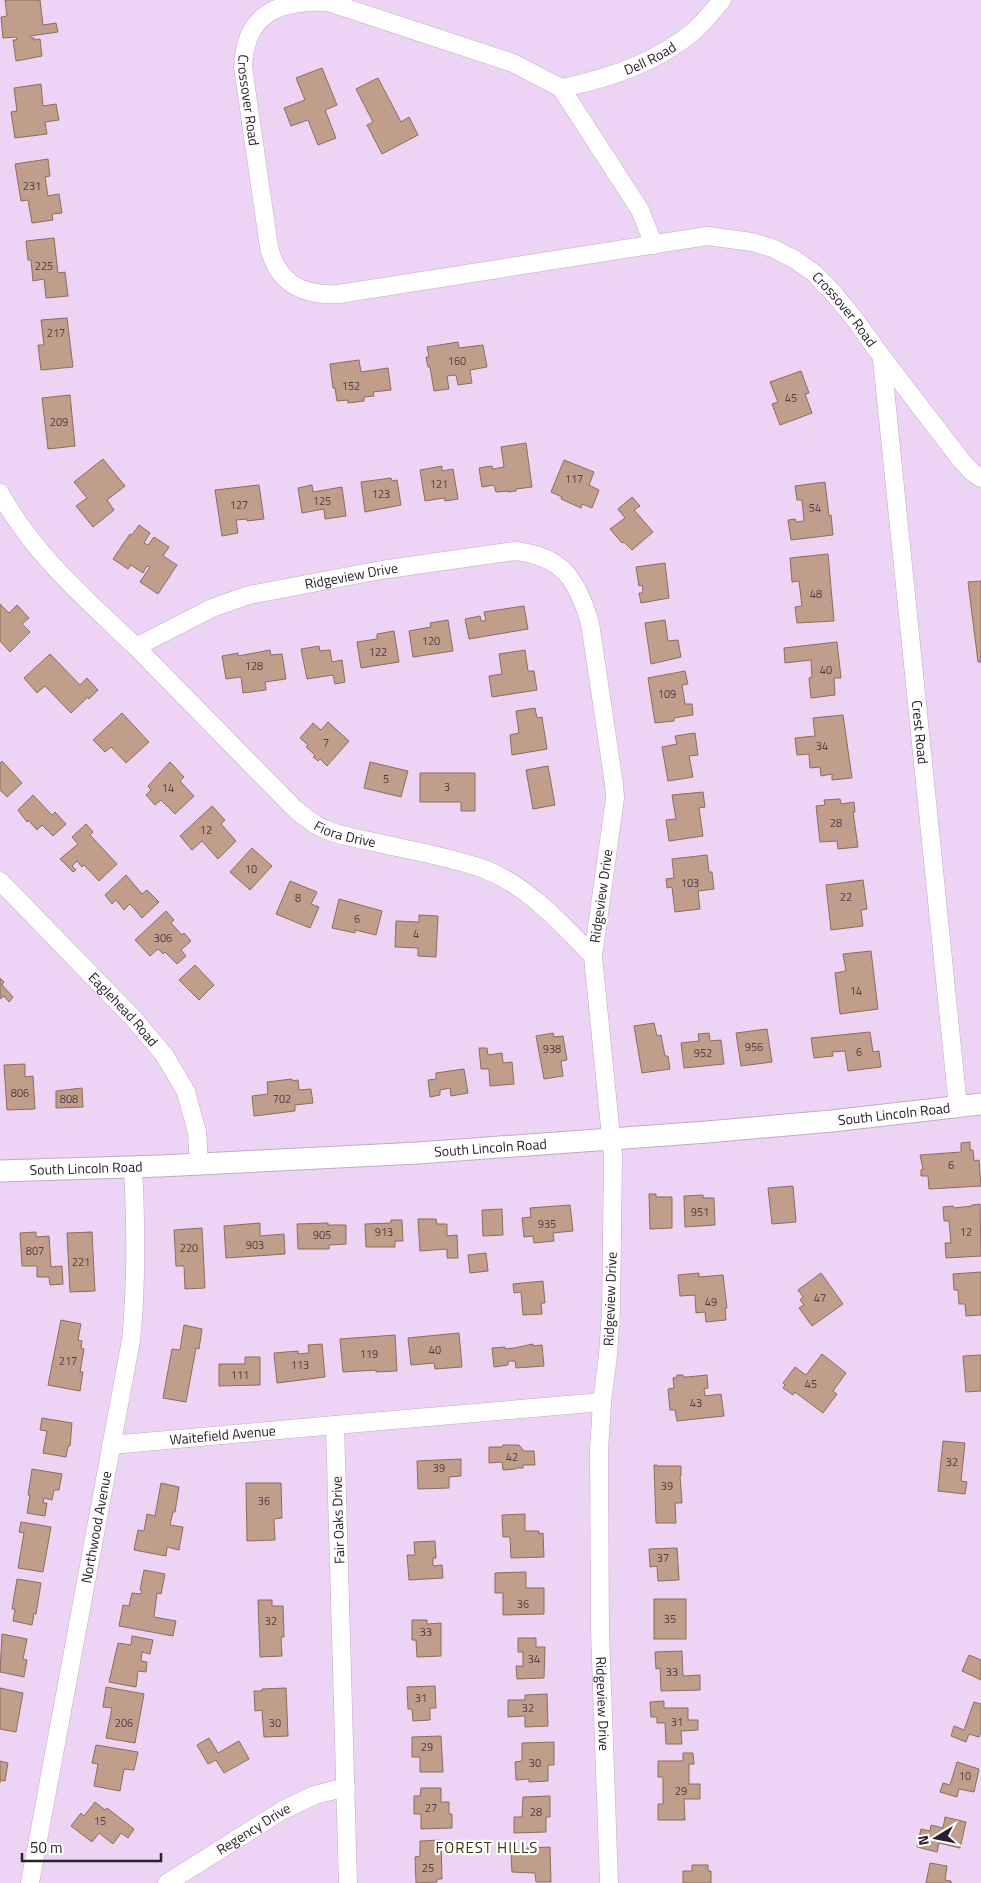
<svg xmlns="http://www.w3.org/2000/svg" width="981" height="1883" font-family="'Titillium Web',sans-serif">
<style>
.building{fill:#c19d8b;stroke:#8d6c5b}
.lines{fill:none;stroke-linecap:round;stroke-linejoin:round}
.minor-casing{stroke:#c2a9c7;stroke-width:19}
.tertiary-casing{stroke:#c2a9c7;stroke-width:23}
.minor{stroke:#fff;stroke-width:18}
.tertiary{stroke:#fff;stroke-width:21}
.labels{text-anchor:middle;stroke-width:4.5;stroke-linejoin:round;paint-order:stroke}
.number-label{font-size:11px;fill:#4f3f44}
.street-label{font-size:14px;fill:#29202c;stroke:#fff}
.neighbourhood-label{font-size:15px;letter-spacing:1px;fill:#37350a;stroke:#fff}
</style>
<rect width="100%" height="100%" fill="#eed4f4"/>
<!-- building -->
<g class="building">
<path d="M5 0H40L43 25 56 23 58 32 30 36 31 38H34V40L40 39 42 56 16 61 13 40H17L16 37 3 38 1 17 7 16Z"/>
<path d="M322 68 337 105 325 110 336 138 318 145 308 120 291 126 284 108 305 100 296 78Z"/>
<path d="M378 78 401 122 409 117 418 135 382 154 367 125 373 122 356 89Z"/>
<path d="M41 84 43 106 56 104 59 120 45 122 47 134 15 138 11 112 17 111 14 88Z"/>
<path d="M48 159 50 176 45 177 48 196 59 194 62 213 52 214 53 220 32 223 28 200 21 201 15 164Z"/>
<path d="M54 238 58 273 65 272 68 296 46 298 44 279 33 281 31 260H28L26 241Z"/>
<path d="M67 318 73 367 41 370 38 345H44L41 320Z"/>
<path d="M458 342 459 348 483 345 487 367 470 370 472 383 458 385 456 375 447 376 449 389 434 391 430 367H428L426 357H429L427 347Z"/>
<path d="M359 360 361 372 388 368 391 390 373 392 374 396 364 397V401L348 403V400L337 401 335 388H333L330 364Z"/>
<path d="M801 371 809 393 805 394 812 413 780 425 772 404 778 402 770 382Z"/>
<path d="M70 395 75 446 48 449 42 398Z"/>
<path d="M526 443 532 487 516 489V491L508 492V491L496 492 494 485 482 487 479 468 492 466 493 469 504 467 501 447Z"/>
<path d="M103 459 125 486 107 500 114 510 93 527 76 506 87 498 74 482Z"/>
<path d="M564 460 594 472 589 485 599 490 592 508 582 504 581 508 561 499 562 497 551 492Z"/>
<path d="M442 466V471L453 469 458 499 445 501 444 498 425 501 420 470Z"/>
<path d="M391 478 392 481 397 480 401 505 365 512 361 482Z"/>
<path d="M825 482 829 516 831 515 833 535 791 540 788 520 795 519 796 522 804 521 802 500H797L795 486Z"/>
<path d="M259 485 264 519 247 521V519L236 520 238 533 222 536 215 490Z"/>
<path d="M312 485 313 492 342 487 346 516 325 519 324 509 302 513 298 488Z"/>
<path d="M632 497 640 506 634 510 653 532 632 550 624 542 622 543 610 529 625 518 618 509Z"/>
<path d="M139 525 150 533 144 543 148 545 154 537 169 547 163 556 177 565 158 594 140 582 150 567 147 566 143 573 131 565 128 569 113 559 130 534 132 535Z"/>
<path d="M828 554 834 621 797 623 795 607 802 606 799 581 792 582 790 558Z"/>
<path d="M665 563 669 598 641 603 639 593H643L642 585 639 586 636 567Z"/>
<path d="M981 581V662H978L968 582Z"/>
<path d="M0 604 9 613 17 605 29 618 22 624 30 632 10 652 0 641Z"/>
<path d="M524 606 528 629 469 639 465 619 480 616 481 621H486L484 612Z"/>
<path d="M448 620 453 651 413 657 409 631 431 627 430 623Z"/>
<path d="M665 620 668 641 678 640 681 657 651 664 645 623Z"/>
<path d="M394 631 399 662 361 668 357 642 377 639V634Z"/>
<path d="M837 642 841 678H834L835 695 811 698 809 678 812 677 811 660 785 663 784 648Z"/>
<path d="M319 646 320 651 330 650 332 662 342 660 345 682 335 684 333 675 307 679 301 649Z"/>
<path d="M270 650 271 655 282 654 286 679 265 682 266 690 243 693 241 677 226 679 222 656 238 653V656Z"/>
<path d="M525 650 528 671H534L537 690 492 697 489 676 502 674 499 654Z"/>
<path d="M50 654 80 685 87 678 98 690 89 699 88 697 71 713 45 686 37 693 24 678Z"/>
<path d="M685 671 688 684 682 685 685 704H692L693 715 674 718V721L655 723 648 678Z"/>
<path d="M535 708 537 718 542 717 547 749 512 755 510 735 519 733 516 711Z"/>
<path d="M122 713 149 742 126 763 111 747 105 752 93 740Z"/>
<path d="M843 715 852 778 832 780V774L821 776 820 767 810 768 809 754 797 755 795 738 815 736 813 718Z"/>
<path d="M328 722 349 741 327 766 320 759 318 761 313 757 315 755 306 747 308 745 300 738 313 723 321 730Z"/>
<path d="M695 733 698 755 689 756 693 777 668 781 662 747 677 744 675 736Z"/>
<path d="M2 761 22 783 7 797 0 790V763Z"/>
<path d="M170 762 184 777 180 781 194 796 175 814 161 800 155 805 146 795 151 790 148 786Z"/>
<path d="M370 762 408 771 401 797 364 788Z"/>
<path d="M548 766 555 805 533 809 526 770Z"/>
<path d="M420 773H475V811H461V802H420Z"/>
<path d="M703 792 705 807 699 808 703 836 669 841 666 820 676 819 672 795Z"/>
<path d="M33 795 52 815 55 812 66 824 53 836 42 825 37 830 28 820 27 822 18 810Z"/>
<path d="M840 799 841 804 854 802 855 812H853L858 847 838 849 837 841 820 842 816 806 825 805 824 800Z"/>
<path d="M212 806 225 820 221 824 236 841 218 859 202 841 192 850 180 836Z"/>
<path d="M86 824 93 832 90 835 117 864 99 881 84 865 82 867 77 861 72 866 76 870 73 872 60 859 78 844 72 837Z"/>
<path d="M252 848 272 866 250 890 230 872Z"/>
<path d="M707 855 709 872H712L714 889 698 891 700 909 675 912 672 887 667 888 666 879 674 878 672 859Z"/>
<path d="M126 875 142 894 147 890 159 902 142 918 130 904 124 910 116 900 112 904 105 895Z"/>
<path d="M863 880 867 909 861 910 863 926 831 930 826 885Z"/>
<path d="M290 881 317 892 311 904 319 907 310 928 276 914Z"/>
<path d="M339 899 382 911 376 935 355 930V933L332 928Z"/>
<path d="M166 911 174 920 171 923 182 935 184 933 191 941 181 950 186 956 177 964 165 952 163 954 158 949 150 956 135 940Z"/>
<path d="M419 915 438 916 436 957 418 956V948L395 947 396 921 419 922Z"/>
<path d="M871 951 878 1009 840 1014 835 973 846 971 843 954Z"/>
<path d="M195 965 214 985 199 1000 179 980Z"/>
<path d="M0 978 4 982 2 985 13 997 9 1002 4 996 0 999Z"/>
<path d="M654 1023 657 1036 661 1035 665 1056H668L670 1069 642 1073 634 1026Z"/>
<path d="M767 1029 772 1062 741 1066 736 1033Z"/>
<path d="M870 1032 873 1052 879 1051 881 1067 848 1071 845 1051 832 1052 833 1056 814 1058 811 1038Z"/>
<path d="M553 1033 554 1037 563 1036 567 1060 561 1061 563 1076 544 1079 536 1036Z"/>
<path d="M709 1033 710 1041 721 1040 724 1064 684 1068 681 1043 699 1041 698 1034Z"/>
<path d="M479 1048H487L488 1055 502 1053 503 1063 512 1062 514 1084 490 1086 489 1069H481Z"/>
<path d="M25 1064V1077L33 1076 35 1109 7 1110 4 1065Z"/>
<path d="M464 1069 468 1093 451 1096 450 1088 440 1090V1095L430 1097 428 1080 436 1079V1073Z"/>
<path d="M292 1079V1081L298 1080 299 1090 311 1089 313 1103 295 1105V1111L254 1116 252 1096 268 1094 267 1082Z"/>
<path d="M82 1088 83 1107 56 1108V1091Z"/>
<path d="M970 1142V1150H973L974 1161 979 1160 981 1186 929 1189 928 1176H921V1170L923 1169 920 1155 961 1152V1143Z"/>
<path d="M793 1186 796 1222 772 1224 768 1188Z"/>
<path d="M649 1194H656V1197H672V1228L650 1229Z"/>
<path d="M703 1195V1198H714L715 1225 685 1227 684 1196Z"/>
<path d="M980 1204 981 1256 946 1258 945 1243H951L949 1221H944L943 1207 953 1206 954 1208 972 1206V1205Z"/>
<path d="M570 1205 573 1231 553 1233 554 1241 534 1243 533 1236 524 1237 522 1218 531 1217 530 1208Z"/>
<path d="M502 1209 503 1235 483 1236 482 1210Z"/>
<path d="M418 1219H436L437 1224H447V1236L457 1235 458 1258H447V1249L420 1251Z"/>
<path d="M391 1220H402L403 1241H395V1247H366L365 1224 391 1223Z"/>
<path d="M260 1223V1236L284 1234 285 1254 226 1258 224 1226Z"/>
<path d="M328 1223V1225H346V1244L329 1245V1249H298L297 1224Z"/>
<path d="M202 1228 205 1288 185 1289 184 1266H176L174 1230Z"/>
<path d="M36 1232V1237L49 1236 51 1267 62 1266 63 1284 50 1285 49 1277H37V1266H22L20 1233Z"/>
<path d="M92 1232 95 1291 70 1292 67 1233Z"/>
<path d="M486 1253 488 1271 470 1273 468 1255Z"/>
<path d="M981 1272V1315L966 1316 965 1304H959L958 1290H954L953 1274Z"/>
<path d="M699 1273V1277L723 1275 727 1308H725L726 1320 706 1322 705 1312 696 1313 695 1295 680 1296 678 1275Z"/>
<path d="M821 1273 843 1304 812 1326 799 1308 804 1305 800 1300 803 1297 798 1290Z"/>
<path d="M543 1281 545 1303H541L542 1314 523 1315 521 1292 514 1293 513 1284Z"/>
<path d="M61 1320 81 1324 78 1340 82 1341 81 1348 84 1349 80 1372H83L80 1391 48 1385Z"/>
<path d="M184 1325 202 1329 199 1349 196 1348 186 1402 163 1398 172 1349 180 1350Z"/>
<path d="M459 1333 462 1367 435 1369 434 1363 411 1365 408 1338Z"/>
<path d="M395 1335 397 1371 376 1372V1370L343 1372 340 1339Z"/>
<path d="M322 1344 325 1377 277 1383 274 1353 298 1351V1354L309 1353 308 1345Z"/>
<path d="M533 1344V1346L542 1345 544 1366 516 1368 515 1361H508V1365L494 1367 492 1348 505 1347V1349L514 1348Z"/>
<path d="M822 1354 846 1373 833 1391 837 1394 823 1413 795 1392 793 1395 783 1388 785 1385 783 1383 795 1367 806 1375Z"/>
<path d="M981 1355V1391L966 1392 963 1356Z"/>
<path d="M245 1357H260V1385L219 1386V1364H245Z"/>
<path d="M677 1375H683V1377H687L707 1375 708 1388 704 1389 705 1396 721 1394 724 1416 677 1421 675 1410H670L668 1389 674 1388 673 1378 677 1377Z"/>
<path d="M42 1418 72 1423 70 1446H68L66 1457 43 1453 47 1431 40 1430Z"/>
<path d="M943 1441 965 1443 961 1481 967 1482 965 1494 938 1491Z"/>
<path d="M503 1445H519L524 1451H534L535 1465H523V1468H516V1469L503 1470 502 1462 489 1463V1447H502Z"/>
<path d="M461 1459V1476L449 1477V1488L418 1489 417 1461Z"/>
<path d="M654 1465H657V1466H681V1476H680L682 1503H675L676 1523H656Z"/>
<path d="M32 1469 62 1474 59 1490H54L52 1500 44 1498 43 1503H47L45 1516 27 1513 30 1495H28Z"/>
<path d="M161 1483 179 1487 175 1512H173L170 1525 183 1527 179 1550 167 1547 166 1556 134 1550 138 1530 144 1531 147 1514 155 1516Z"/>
<path d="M246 1483H281L282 1518 274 1519 275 1540 247 1541Z"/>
<path d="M525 1514V1531H539V1534L543 1533 544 1557 511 1558 510 1537H503L502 1515Z"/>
<path d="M21 1522 51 1527 43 1572 18 1568 24 1533 19 1532Z"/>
<path d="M435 1541 436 1558H433V1566L442 1565 443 1578 409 1580 407 1555H415L414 1542Z"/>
<path d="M677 1548 679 1580 658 1581 657 1566 650 1567 649 1549Z"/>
<path d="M144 1570 165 1574 161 1594 157 1593 154 1617 176 1621 173 1636 119 1626 123 1605 129 1606 132 1593 141 1594 142 1590H140Z"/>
<path d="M526 1572V1588H544V1614L503 1615V1593H495V1573Z"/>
<path d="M17 1579 41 1583 36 1614 34 1613 32 1625 13 1621 15 1609H12Z"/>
<rect x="654" y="1599" width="32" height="40"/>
<path d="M258 1600H272V1606H283L284 1637H281L282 1656 260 1657Z"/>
<path d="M412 1620H427V1624L441 1623V1656L417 1657 416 1640H412Z"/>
<path d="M2 1634 27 1639 23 1659 27 1660 24 1677 0 1672Z"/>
<path d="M132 1636 153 1640 150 1654 142 1652 141 1661 147 1662 146 1672 138 1671 136 1687 109 1682 118 1643 131 1645Z"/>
<path d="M518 1638H536V1647H545L544 1678 517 1679 516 1666H523V1652H518Z"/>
<path d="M682 1651 683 1676 700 1675V1690L661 1691 660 1668 656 1669 655 1652Z"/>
<path d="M969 1655 981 1660V1680L962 1671Z"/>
<path d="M435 1686 436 1708H430V1720L413 1721 412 1709H408L407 1687Z"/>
<path d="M106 1687 144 1694 135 1743 106 1738 112 1708 103 1707Z"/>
<path d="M0 1688 23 1693 16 1732 0 1729Z"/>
<path d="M286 1688 288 1736 264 1737 262 1710 255 1711 254 1691H262V1689Z"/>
<path d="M547 1694 548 1726 525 1727V1716L508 1717V1700H525V1695Z"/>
<path d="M664 1701V1708H688V1720H698V1730L681 1731 682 1744H666L665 1723H657V1717H651L650 1702Z"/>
<path d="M974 1702 981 1704V1733L979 1737 969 1734 966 1742 951 1736 954 1726 964 1730Z"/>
<path d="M441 1736 443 1772H420V1757H412V1737Z"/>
<path d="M209 1738 218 1753 239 1741 249 1759 224 1773 216 1760 208 1764 197 1745Z"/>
<path d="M554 1742V1765H548V1781L529 1782V1779L516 1780 515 1762 522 1761V1743Z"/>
<path d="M96 1745 138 1752 134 1770 124 1769 120 1791 94 1786 98 1764 92 1763Z"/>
<path d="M683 1753H693L694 1764H689V1784H700V1799H684L685 1820H658V1804H663V1777H658V1761H683Z"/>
<path d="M0 1761 8 1763 5 1781 0 1780V1783Z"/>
<path d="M957 1762 979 1769 974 1792 959 1789 957 1797 940 1792 943 1783 950 1785Z"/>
<path d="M421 1788H441V1802H449V1814H452V1828L421 1829V1814H414V1796H420Z"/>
<path d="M550 1796V1817H546V1832L514 1833V1817H522L523 1797Z"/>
<path d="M95 1802 105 1810 107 1808 134 1829 128 1838 121 1833 113 1844 99 1833 92 1842 71 1826 81 1813 84 1816Z"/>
<path d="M945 1817 966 1822 960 1848 939 1843 937 1852 917 1847 921 1829 930 1831 931 1825 943 1828Z"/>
<path d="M441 1840 442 1879H437V1882L416 1883 415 1857 420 1856V1841Z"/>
<path d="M550 1847 551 1882H536L535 1873 512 1872 511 1854 527 1853V1848Z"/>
<path d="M930 1863 947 1866 945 1880 951 1881V1883H926Z"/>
<path d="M692 1865H708V1871H711V1883H683V1871H692Z"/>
</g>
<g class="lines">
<!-- minor casing -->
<g class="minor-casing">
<g id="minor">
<path id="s1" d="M561 88C608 79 656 63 694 31 704 22 713 11 722 0"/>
<path id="s2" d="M654 245 640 210 561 88 513 63 328 2C277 0 245 14 243 67L269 247C278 284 303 296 339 294L707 236 752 242 772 248 794 259 814 273 834 294 853 317 882 357 961 460 972 472 981 478"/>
<path id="s3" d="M882 359 958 1107"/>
<path id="s4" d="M0 493C33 554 87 600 136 647L212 608 249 595 381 570 515 551C563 556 577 580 590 623L614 784 615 798 593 956 613 1157 611 1311 608 1355 602 1402 599 1450 600 1631 609 1883"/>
<path id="s5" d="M136 647 294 808C303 816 312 823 322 828 337 835 354 838 369 841 407 850 447 856 484 869 528 886 561 923 593 956"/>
<path id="s6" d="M0 881 134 1019 165 1056 186 1092 197 1132 199 1164"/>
<path id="s7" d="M111 1445 335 1425"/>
<path id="s8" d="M30 1883 131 1340C137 1282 136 1225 133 1167"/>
<path id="s9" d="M167 1883 283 1810 315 1795 346 1787"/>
<path d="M348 1883 335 1425 602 1402"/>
</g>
</g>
<!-- tertiary casing -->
<g class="tertiary-casing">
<g id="tertiary">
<path id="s10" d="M0 1171 160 1166 418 1153 707 1132 832 1121 981 1104"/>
</g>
</g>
<!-- minor -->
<use href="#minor" class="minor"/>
<!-- tertiary -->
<use href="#tertiary" class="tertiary"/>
</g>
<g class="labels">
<!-- number labels -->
<g class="number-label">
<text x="32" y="190">231</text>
<text x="44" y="270">225</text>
<text x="56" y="337">217</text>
<text x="457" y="365">160</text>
<text x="351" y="390">152</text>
<text x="791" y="402">45</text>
<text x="59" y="426">209</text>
<text x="574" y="483">117</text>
<text x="439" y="488">121</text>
<text x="381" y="498">123</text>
<text x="322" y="505">125</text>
<text x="239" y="509">127</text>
<text x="815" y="512">54</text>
<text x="816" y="598">48</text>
<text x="431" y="645">120</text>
<text x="378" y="656">122</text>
<text x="254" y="670">128</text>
<text x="826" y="674">40</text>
<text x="667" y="698">109</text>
<text x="326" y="747">7</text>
<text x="822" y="750">34</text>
<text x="386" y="783">5</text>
<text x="447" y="791">3</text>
<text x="168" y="792">14</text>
<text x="836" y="827">28</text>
<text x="206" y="834">12</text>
<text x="251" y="873">10</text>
<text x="690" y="887">103</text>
<text x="846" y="901">22</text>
<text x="298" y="902">8</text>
<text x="357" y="923">6</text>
<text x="416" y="938">4</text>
<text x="163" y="942">306</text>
<text x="856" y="995">14</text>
<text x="754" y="1051">956</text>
<text x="552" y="1053">938</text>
<text x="859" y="1056">6</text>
<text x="703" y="1057">952</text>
<text x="20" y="1097">806</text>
<text x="69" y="1103">808</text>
<text x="282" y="1103">702</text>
<text x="951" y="1169">6</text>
<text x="700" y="1216">951</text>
<text x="547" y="1228">935</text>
<text x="384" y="1236">913</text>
<text x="966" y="1236">12</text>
<text x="322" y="1239">905</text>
<text x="255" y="1249">903</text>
<text x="189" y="1252">220</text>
<text x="35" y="1255">807</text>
<text x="81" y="1266">221</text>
<text x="820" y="1302">47</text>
<text x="711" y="1306">49</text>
<text x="435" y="1354">40</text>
<text x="369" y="1358">119</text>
<text x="68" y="1365">217</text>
<text x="300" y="1369">113</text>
<text x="240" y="1379">111</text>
<text x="811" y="1388">45</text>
<text x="696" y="1407">43</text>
<text x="512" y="1461">42</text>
<text x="952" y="1466">32</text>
<text x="439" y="1472">39</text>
<text x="667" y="1490">39</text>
<text x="264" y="1505">36</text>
<text x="663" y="1562">37</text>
<text x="523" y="1608">36</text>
<text x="670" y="1623">35</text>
<text x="271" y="1625">32</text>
<text x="426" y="1636">33</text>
<text x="534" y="1663">34</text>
<text x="672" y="1676">33</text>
<text x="421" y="1702">31</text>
<text x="528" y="1712">32</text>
<text x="677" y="1726">31</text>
<text x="124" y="1727">206</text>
<text x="275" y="1727">30</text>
<text x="427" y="1751">29</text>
<text x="535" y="1767">30</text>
<text x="965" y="1780">10</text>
<text x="681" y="1795">29</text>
<text x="431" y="1812">27</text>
<text x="536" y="1816">28</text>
<text x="100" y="1825">15</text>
<text x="428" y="1872">25</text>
</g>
<!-- street labels -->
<g class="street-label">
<text dy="5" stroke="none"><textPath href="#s1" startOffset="94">Dell Road</textPath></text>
<text dy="5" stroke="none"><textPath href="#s2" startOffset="589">Crossover Road</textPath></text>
<text dy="5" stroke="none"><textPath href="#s2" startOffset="1366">Crossover Road</textPath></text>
<text dy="5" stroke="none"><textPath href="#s4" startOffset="435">Ridgeview Drive</textPath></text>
<text dy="5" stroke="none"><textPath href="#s3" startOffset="375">Crest Road</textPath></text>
<text dy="5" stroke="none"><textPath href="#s5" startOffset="284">Fiora Drive</textPath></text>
<text transform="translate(601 896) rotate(-82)" y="5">Ridgeview Drive</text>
<text dy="5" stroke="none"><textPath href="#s6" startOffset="178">Eaglehead Road</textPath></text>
<text dy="5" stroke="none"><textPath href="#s10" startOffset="896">South Lincoln Road</textPath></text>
<text dy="5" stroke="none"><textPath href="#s10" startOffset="491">South Lincoln Road</textPath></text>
<text dy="5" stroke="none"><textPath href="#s10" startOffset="86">South Lincoln Road</textPath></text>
<text transform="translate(610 1299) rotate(-88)" y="5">Ridgeview Drive</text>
<text dy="5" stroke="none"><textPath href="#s7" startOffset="112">Waitefield Avenue</textPath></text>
<text transform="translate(338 1520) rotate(-92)" y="5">Fair Oaks Drive</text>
<text dy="5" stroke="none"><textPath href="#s8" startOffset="362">Northwood Avenue</textPath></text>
<text dy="5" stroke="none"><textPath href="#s4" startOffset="1799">Ridgeview Drive</textPath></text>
<text dy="5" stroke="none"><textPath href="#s9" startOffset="102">Regency Drive</textPath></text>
</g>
<!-- neighbourhood labels -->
<g class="neighbourhood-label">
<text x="487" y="1853">FOREST HILLS</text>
</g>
</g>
<!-- north arrow -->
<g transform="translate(936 1838) rotate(260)" stroke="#ffffff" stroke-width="4" paint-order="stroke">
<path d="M0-4L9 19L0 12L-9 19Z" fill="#29202c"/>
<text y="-8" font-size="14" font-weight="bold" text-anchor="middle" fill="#29202c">N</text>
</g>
<!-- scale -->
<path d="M22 1853v8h139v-8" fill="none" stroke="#29202c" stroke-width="2.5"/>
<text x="30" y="1853" font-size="15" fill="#29202c" stroke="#ffffff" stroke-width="4" paint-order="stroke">50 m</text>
</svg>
